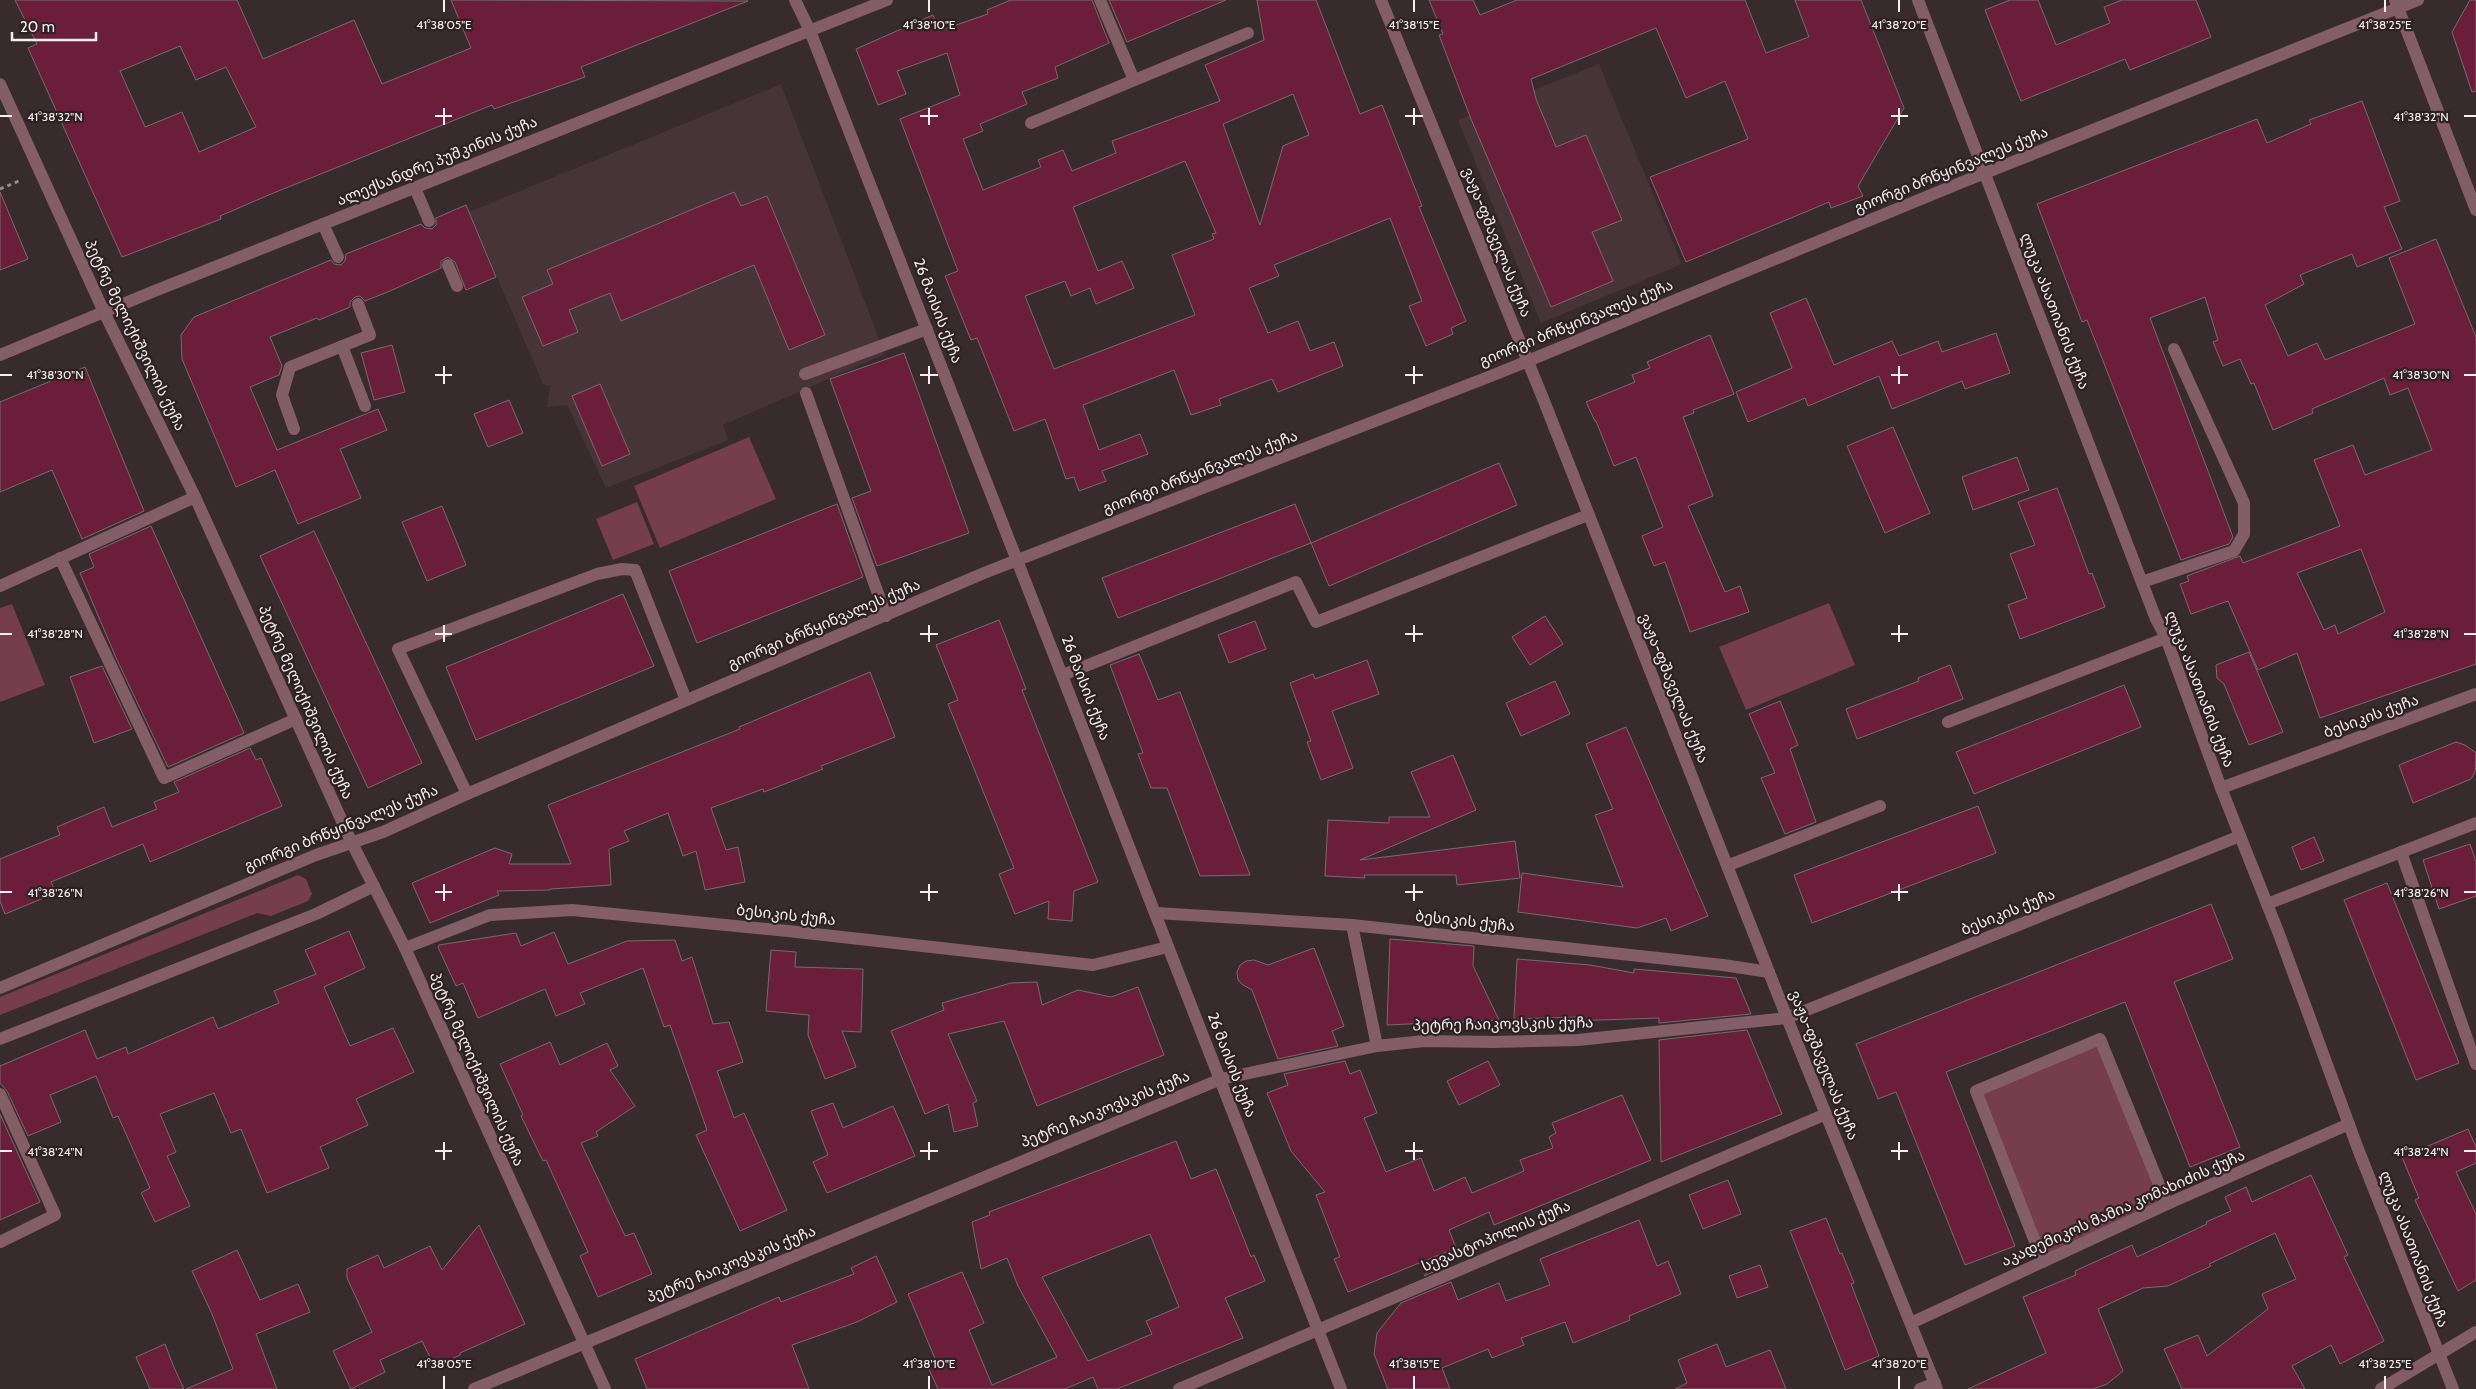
<svg xmlns="http://www.w3.org/2000/svg" width="2476" height="1389" font-family="Cabin,'Noto Sans Georgian',sans-serif">
<style>
.built{fill:#473438}
.green{fill:#753d4d}
.building{fill:#6a1e39;stroke:#786b6e;fill-rule:evenodd}
.lines{fill:none;stroke-linecap:round;stroke-linejoin:round}
.path{stroke:#958b8d;stroke-width:3;stroke-dasharray:4 4;stroke-linecap:butt}
.service{stroke:#835e67;stroke-width:12}
.minor{stroke:#835e67;stroke-width:12}
.tertiary{stroke:#835e67;stroke-width:12}
.ticks{fill:none;stroke:#f6eef0;stroke-width:2}
.labels{text-anchor:middle;stroke-width:4.5;stroke-linejoin:round;paint-order:stroke}
.street-label{font-size:15px;fill:#f6eef0;stroke:#2d2124}
.ticks-label{font-size:12px;text-anchor:middle;fill:#f6eef0;stroke:#2d2124;stroke-width:4.5;stroke-linejoin:round;paint-order:stroke}
</style>
<rect width="100%" height="100%" fill="#372b2e"/>
<!-- built -->
<g class="built">
<path d="M1599 64 1682 264 1541 323 1458 120Z"/>
<path d="M781 84 885 354 723 425 728 440 606 488 567 405 547 407 550 386 543 384 469 212Z"/>
</g>
<!-- green -->
<g class="green">
<path d="M749 437 776 499 660 548 634 486Z"/>
<path d="M637 502 654 544 613 560 596 519Z"/>
<path d="M1829 603 1855 665 1746 710 1719 647Z"/>
<path d="M12 604 45 685 0 702V608Z"/>
<path d="M298 875 306 879 312 894 308 901 271 916 257 913 0 1015V997Z"/>
<path d="M2100 1039 2167 1204 2043 1262 1976 1091Z"/>
</g>
<!-- building -->
<g class="building">
<path d="M15 0H237L263 59 354 20 382 84 471 48 451 0 748 1 581 67 585 77 494 109 492 105 271 194 220 216 221 219 122 257 28 48 37 44ZM180 46 196 80 226 67 256 127 199 152 182 112 145 127 120 71Z"/>
<path d="M1011 0H1092L1109 43 1055 67 1058 78 1022 92 1027 104 980 124 983 131 963 139 983 190 1041 167 1038 160 1063 150 1072 171 1116 153 1112 141 1220 101 1205 65 1264 40 1257 0H1316L1360 114 1382 105 1422 206 1419 207 1466 321 1451 328 1453 334 1426 346 1409 306 1422 301 1390 218 1274 265 1279 276 1249 288 1268 333 1298 321 1310 351 1334 342 1343 366 1278 392 1272 379 1219 399 1221 405 1191 415 1174 370 1083 405 1099 450 1140 434 1148 454 1102 471 1106 481 1079 491 1074 477 1066 479 1045 419 1014 431 977 338 971 340 945 276 958 271 900 119 960 95 947 53 897 71 906 94 878 105 856 49 933 15 939 31 988 14 987 10ZM1293 94 1309 135 1283 146 1260 225 1223 124ZM1185 161 1216 233 1212 234 1214 239 1172 255 1195 315 1054 369 1025 296 1065 281 1071 296 1090 288 1096 304 1134 288 1122 261 1098 271 1073 207Z"/>
<path d="M1109 0H1226L1127 42Z"/>
<path d="M1429 0H1473L1480 15 1517 0H1745L1766 53 1809 37 1795 0H1861L1904 108 1858 186 1863 196 1831 208 1829 202 1686 262 1650 177 1748 139 1725 81 1686 98 1656 28 1531 79 1536 99 1556 147 1586 135 1622 220 1592 232 1613 281 1551 307 1471 119 1439 35 1443 34Z"/>
<path d="M2010 0H2038L2056 45 2110 23 2104 7 2122 0H2196L2211 37 2130 70 2125 59 2021 101 1985 10Z"/>
<path d="M2470 0H2476V91L2472 92 2452 32Z"/>
<path d="M2362 101 2400 201 2384 207 2402 249 2357 267 2352 254 2300 275 2304 284 2265 305 2288 356 2317 343 2325 360 2415 324 2389 258 2436 239 2476 337V664L2320 718 2297 653 2258 670 2228 601 2191 614 2180 584 2189 581 2187 576 2240 556 2243 563 2340 526 2314 460 2353 445 2365 475 2432 450 2408 388 2390 395 2384 378 2312 409 2313 413 2273 430 2254 383 2251 384 2240 359 2223 366 2213 342 2218 340 2205 297 2150 318 2233 537 2229 544 2181 560 2087 320 2082 322 2037 204 2257 119 2267 143 2311 124 2309 120ZM2361 549 2385 612 2338 634 2335 625 2324 630 2297 573Z"/>
<path d="M0 192 28 259 0 270Z"/>
<path d="M734 192 741 206 767 196 825 335 789 350 754 265 621 321 610 293 569 310 578 332 543 346 522 297 553 284 547 270Z"/>
<path d="M466 205 496 277 466 290 455 262 448 257 441 261V268L390 291 365 301 360 296 355 297 350 302V307L319 320 317 318 270 337 282 366 279 375 250 387 277 450 378 409 387 430 340 449 361 498 298 524 275 470 236 487 182 359 181 335 194 317 331 260 334 264 341 265 345 261 346 254 421 224 425 228 432 229 436 225V218Z"/>
<path d="M1806 298 1834 365 1892 341 1899 356 1938 341 1942 352 1996 333 2010 373 1965 389 1962 381 1892 409 1879 376 1808 406 1805 398 1748 422 1736 392 1792 368 1770 313Z"/>
<path d="M1710 335 1734 394 1693 410 1694 413 1683 417 1713 496 1688 506 1725 592 1740 586 1749 612 1690 632 1665 562 1654 566 1642 536 1663 527 1636 457 1614 466 1596 421H1595L1586 402 1635 382 1632 375 1650 368 1647 362Z"/>
<path d="M392 345 405 392 374 400 361 353Z"/>
<path d="M904 353 969 533 877 566 852 498 871 491 830 379Z"/>
<path d="M85 367 144 511 82 539 52 470 0 492V402Z"/>
<path d="M600 384 630 454 602 466 572 396Z"/>
<path d="M509 400 523 433 488 447 474 414Z"/>
<path d="M1893 427 1930 513 1885 533 1847 446Z"/>
<path d="M2017 457 2029 490 1973 510 1962 477Z"/>
<path d="M1499 463 1517 505 1329 586 1311 543Z"/>
<path d="M2057 488 2089 574 2092 573 2105 607 2020 639 2008 605 2027 598 2010 554 2035 545 2018 502Z"/>
<path d="M837 504 863 577 697 643 669 571Z"/>
<path d="M1295 504 1311 543 1118 618 1102 578Z"/>
<path d="M442 506 466 565 427 581 402 522Z"/>
<path d="M151 526 244 733 168 767 117 660 80 573 94 567 89 554Z"/>
<path d="M314 531 422 763 368 788 260 556Z"/>
<path d="M623 594 654 666 476 740 446 667Z"/>
<path d="M1545 616 1563 644 1530 665 1512 637Z"/>
<path d="M999 620 1026 689 1022 690 1098 882 1074 891 1072 921 1048 919 1049 901 1015 914 999 874 1014 868 948 704 958 700 936 645Z"/>
<path d="M1255 621 1266 649 1229 663 1218 635Z"/>
<path d="M2249 652 2283 732 2249 745 2224 684 2217 678 2216 665Z"/>
<path d="M1139 654 1158 700 1180 692 1250 875 1200 876 1167 788H1151L1138 754 1143 753 1110 665Z"/>
<path d="M1367 660 1379 694 1332 711 1353 768 1321 780 1307 742 1311 741 1290 683 1313 674 1315 679Z"/>
<path d="M1950 665 1963 699 1857 739 1846 709 1919 681 1918 678Z"/>
<path d="M102 666 132 729 94 743 70 677Z"/>
<path d="M870 672 895 737 821 766 823 769 764 792 763 789 711 808 726 850 738 847 745 882 705 890 696 851 683 856 668 813 624 831 629 841 609 849 611 885 550 889V890L497 891 499 895 430 923 412 883 495 848 512 854 509 864H571L548 805 740 729 739 727Z"/>
<path d="M1555 681 1570 714 1521 736 1506 703Z"/>
<path d="M2124 685 2141 727 1974 794 1956 752Z"/>
<path d="M1780 701 1798 745 1790 749 1816 822 1785 834 1761 778 1775 773 1749 714Z"/>
<path d="M1626 727 1708 916 1671 931 1666 918 1637 928 1518 912 1522 873 1623 887 1595 815 1613 809 1586 744Z"/>
<path d="M2456 742 2465 745 2476 753 2475 772 2471 779 2413 803 2399 765Z"/>
<path d="M250 748 256 760 261 758 282 806 150 862 143 844 51 882 56 893 5 914 0 901V859L60 835 57 827 104 807 112 827 157 809 154 802 179 792 174 782Z"/>
<path d="M1453 755 1476 810 1360 860 1515 841 1520 878 1457 885 1456 875H1364L1365 878 1325 876 1328 820 1389 823V817H1430L1411 772Z"/>
<path d="M1978 806 1996 853 1812 923 1794 875Z"/>
<path d="M2314 837 2324 861 2301 870 2292 847Z"/>
<path d="M2470 844 2476 862V896L2439 909 2423 860Z"/>
<path d="M2387 883 2459 1063 2416 1080 2344 900Z"/>
<path d="M2211 904 2233 959 2174 982 2240 1147 2190 1167 2125 1002 1946 1072 2015 1246 1965 1265 1896 1092 1878 1099 1856 1044Z"/>
<path d="M349 931 365 968 324 987 350 1046 393 1028 414 1072 356 1099 368 1125 320 1147 329 1168 267 1193 241 1129 231 1133 214 1093 160 1114 176 1152 167 1156 190 1206 155 1222 141 1193 150 1188 118 1116 113 1118 96 1076 50 1095 61 1122 28 1136 7 1091 0 1083V1066L85 1030 97 1059 126 1047 128 1054 213 1017 218 1029 279 1003 274 991 316 974 305 950Z"/>
<path d="M554 932 568 964 627 941 675 940 682 961 692 957 713 1024 729 1022 743 1062 717 1071 734 1118 744 1113 787 1210 740 1231 696 1135 707 1130 670 1025 664 1027 643 968 580 993 585 1004 556 1016 545 989 478 1018 463 983 456 986 438 947 439 945 516 933 521 946Z"/>
<path d="M1390 939 1474 946 1473 966 1499 1020 1387 1025Z"/>
<path d="M1314 948 1344 1026 1332 1031 1338 1046 1278 1059 1252 990 1243 985 1238 980 1237 972 1240 965 1246 961 1254 960 1268 965Z"/>
<path d="M771 950 796 952 795 967 863 969 861 1032 842 1031 856 1067 825 1079 808 1035 809 1015 766 1011Z"/>
<path d="M1517 959 1590 965 1634 973V969L1736 978 1751 1014 1659 1023V1018L1570 1021 1579 1017 1514 1019Z"/>
<path d="M1037 982 1042 1005 1078 990 1111 997 1138 987 1164 1055 1037 1106 1004 1021 948 1034 977 1101 973 1103 978 1126 954 1132 948 1104 925 1114 891 1031 944 1010 942 1003 1011 983Z"/>
<path d="M1747 1030 1782 1114 1661 1162 1659 1040Z"/>
<path d="M550 1042 560 1065 607 1043 618 1066 610 1070 635 1106 596 1132 598 1136 581 1143 625 1236 634 1233 652 1274 598 1297 580 1256 588 1252 546 1160 543 1161 521 1116 523 1115 500 1064Z"/>
<path d="M1345 1061 1350 1074 1360 1070 1377 1113 1364 1118 1386 1172 1421 1158 1434 1191 1465 1177 1472 1193 1524 1171 1520 1160 1553 1148 1549 1137 1556 1133 1552 1123 1622 1095 1651 1160 1494 1225 1489 1212 1449 1230 1456 1248 1348 1292 1334 1259 1340 1257 1316 1195 1325 1192 1291 1151 1267 1093 1288 1085 1284 1074Z"/>
<path d="M1488 1061 1500 1085 1459 1105 1447 1081Z"/>
<path d="M833 1103 843 1128 893 1106 915 1156 827 1193 813 1162 828 1155 811 1111Z"/>
<path d="M0 1114 40 1202 0 1220Z"/>
<path d="M2468 1129 2476 1147V1163L2456 1172 2476 1214V1280L2458 1291 2415 1200 2419 1198 2402 1157Z"/>
<path d="M1176 1141 1191 1179 1216 1169 1251 1257 1254 1255 1265 1281 1225 1298 1243 1338 1117 1389H1098L1093 1377 1065 1389H938L927 1365 936 1361 908 1294 962 1272 984 1323 969 1330 992 1385 1057 1357 1018 1286 1007 1258 981 1269 972 1222 990 1215 989 1212ZM1150 1234 1179 1307 1146 1321 1152 1334 1088 1361 1042 1277Z"/>
<path d="M2311 1175 2348 1255 2344 1257 2384 1341 2340 1364 2331 1345 2292 1366 2305 1389H2182L2164 1349 2198 1335 2207 1356 2268 1309 2262 1294 2296 1279 2275 1233 2209 1264 2211 1266 2168 1286 2143 1288 2098 1309 2123 1371 2107 1384 2093 1389H1968L2046 1353 2023 1297 2076 1275 2075 1271 2132 1245 2137 1257 2207 1224 2206 1222 2231 1211 2225 1197 2246 1187 2252 1202Z"/>
<path d="M1728 1180 1741 1214 1703 1229 1689 1195Z"/>
<path d="M1826 1218 1840 1254 1842 1253 1854 1283 1851 1284 1879 1356 1845 1370 1790 1231Z"/>
<path d="M1639 1220 1657 1266 1668 1261 1681 1294 1629 1316 1630 1320 1573 1343 1565 1322 1521 1338 1524 1345 1492 1358 1488 1349 1442 1368 1450 1389H1388L1374 1354 1377 1333 1401 1303 1451 1282 1458 1300 1499 1283 1506 1301 1550 1285 1540 1259Z"/>
<path d="M479 1225 525 1324 460 1353V1355L435 1367 422 1341 380 1360 385 1372 351 1389 333 1351 372 1332 347 1278V1269L378 1255 384 1268 430 1246 442 1270Z"/>
<path d="M237 1250 260 1300 298 1284 310 1312 256 1334 277 1389H186L233 1369 212 1314 192 1271Z"/>
<path d="M876 1256 897 1302 857 1322 792 1345 809 1389H647L635 1359 779 1297 781 1302 854 1274 851 1268Z"/>
<path d="M1440 1256 1445 1267 1424 1276Z"/>
<path d="M1760 1265 1768 1287 1737 1298 1729 1276Z"/>
<path d="M165 1344 173 1365 184 1389H150L136 1357Z"/>
<path d="M1717 1344 1726 1367 1770 1350 1786 1389H1675L1687 1383 1678 1360Z"/>
</g>
<g class="lines">
<!-- path -->
<path class="path" d="M0 189 19 181"/>
<!-- service -->
<g class="service">
<path d="M1100 0 1134 80"/>
<path d="M1031 123 1248 33"/>
<path d="M415 188 429 221"/>
<path d="M323 224 338 257"/>
<path d="M448 265 457 286"/>
<path d="M342 346 365 406"/>
<path d="M805 374 927 329"/>
<path d="M806 393 886 616"/>
<path d="M294 429 282 395 290 367 370 335 358 304"/>
<path d="M60 558 164 778 296 719"/>
<path d="M0 586 195 497"/>
<path d="M1063 675 1296 582 1316 622 1588 515"/>
<path d="M1948 722 2166 638"/>
<path d="M467 794 398 649 597 574 622 569 635 570 686 700"/>
<path d="M2401 852 2476 1064"/>
<path d="M1729 865 1880 806"/>
<path d="M1352 925 1377 1046"/>
<path d="M0 1094 55 1215 0 1242"/>
<path d="M2043 1262 1976 1091 2100 1039 2167 1204"/>
</g>
<!-- minor -->
<g class="minor">
<path d="M795 0 810 31 1341 1389"/>
<path d="M1381 0 1544 401 1787 1018 1937 1389"/>
<path d="M2395 0 2476 210"/>
<path d="M2142 582 2234 551 2244 534V503L2174 349"/>
<path d="M2221 788 2476 694"/>
<path d="M2267 904 2476 823"/>
<path d="M1156 913 1352 925 1723 965 1769 972"/>
<path d="M405 948 490 915 572 910 788 931 1093 965 1168 947"/>
<path d="M1911 1323 2167 1204 2349 1124"/>
<path d="M474 1389 1221 1079 1377 1046 1424 1041 1493 1042 1578 1040 1787 1018 2240 836"/>
<path d="M1179 1389 1826 1114"/>
<path d="M1920 1389 1935 1383"/>
<path d="M2381 1389 2476 1332"/>
</g>
<!-- tertiary -->
<g class="tertiary">
<path d="M1918 0 2156 619 2166 638 2221 788 2279 934 2358 1149 2453 1389"/>
<path d="M0 84 104 312 195 497 351 841 405 948 605 1389"/>
<path d="M0 355 152 292 887 0"/>
<path d="M0 988 316 855 383 832 467 794 984 573 1496 374 1960 183 2418 0"/>
<path d="M0 1039 316 914 374 886"/>
</g>
</g>
<!-- ticks -->
<path class="ticks" d="M444 0V12M929 0V12M1414 0V12M1899 0V12M2385 0V12M444 108V125M929 108V125M1414 108V125M1899 108V125M0 116H12M435 116H452M920 116H938M1405 116H1423M1891 116H1908M2464 116H2476M444 366V384M929 366V384M1414 366V384M1899 366V384M0 375H12M435 375H452M920 375H938M1405 375H1423M1891 375H1908M2464 375H2476M444 625V642M929 625V642M1414 625V642M1899 625V642M0 634H12M435 634H452M920 634H938M1405 634H1423M1891 634H1908M2464 634H2476M444 884V901M929 884V901M1414 884V901M1899 884V901M0 892H12M435 892H452M920 892H938M1405 892H1423M1891 892H1908M2464 892H2476M444 1142V1160M929 1142V1160M1414 1142V1160M1899 1142V1160M0 1151H12M435 1151H452M920 1151H938M1405 1151H1423M1891 1151H1908M2464 1151H2476M444 1376V1389M929 1376V1389M1414 1376V1389M1899 1376V1389M2385 1376V1389"/>
<g class="labels">
<!-- street labels -->
<g class="street-label">
<text transform="translate(437 161) rotate(-22)" y="5">ალექსანდრე პუშკინის ქუჩა</text>
<text transform="translate(1951 170) rotate(-22)" y="5">გიორგი ბრწყინვალეს ქუჩა</text>
<text transform="translate(1497 242) rotate(68)" y="5">ვაჟა-ფშაველას ქუჩა</text>
<text transform="translate(938 311) rotate(69)" y="5">26 მაისის ქუჩა</text>
<text transform="translate(2055 311) rotate(69)" y="5">ლუკა ასათიანის ქუჩა</text>
<text transform="translate(1576 323) rotate(-22)" y="5">გიორგი ბრწყინვალეს ქუჩა</text>
<text transform="translate(135 335) rotate(64)" y="5">პეტრე მელიქიშვილის ქუჩა</text>
<text transform="translate(1200 472) rotate(-21)" y="5">გიორგი ბრწყინვალეს ქუჩა</text>
<text transform="translate(824 624) rotate(-23)" y="5">გიორგი ბრწყინვალეს ქუჩა</text>
<text transform="translate(1086 688) rotate(69)" y="5">26 მაისის ქუჩა</text>
<text transform="translate(1674 688) rotate(68)" y="5">ვაჟა-ფშაველას ქუჩა</text>
<text transform="translate(2200 689) rotate(69)" y="5">ლუკა ასათიანის ქუჩა</text>
<text transform="translate(306 702) rotate(66)" y="5">პეტრე მელიქიშვილის ქუჩა</text>
<text transform="translate(2371 716) rotate(-20)" y="5">ბესიკის ქუჩა</text>
<text transform="translate(341 828) rotate(-22)" y="5">გიორგი ბრწყინვალეს ქუჩა</text>
<text transform="translate(2008 912) rotate(-22)" y="5">ბესიკის ქუჩა</text>
<text transform="translate(786 915) rotate(6)" y="5">ბესიკის ქუჩა</text>
<text transform="translate(1465 921) rotate(6)" y="5">ბესიკის ქუჩა</text>
<text transform="translate(1503 1024) rotate(-1)" y="5">პეტრე ჩაიკოვსკის ქუჩა</text>
<text transform="translate(1232 1065) rotate(69)" y="5">26 მაისის ქუჩა</text>
<text transform="translate(1824 1065) rotate(68)" y="5">ვაჟა-ფშაველას ქუჩა</text>
<text transform="translate(477 1069) rotate(66)" y="5">პეტრე მელიქიშვილის ქუჩა</text>
<text transform="translate(1105 1109) rotate(-22)" y="5">პეტრე ჩაიკოვსკის ქუჩა</text>
<text transform="translate(2123 1208) rotate(-24)" y="5">აკადემიკოს მამია კომახიძის ქუჩა</text>
<text transform="translate(1496 1236) rotate(-23)" y="5">სევასტოპოლის ქუჩა</text>
<text transform="translate(2414 1249) rotate(69)" y="5">ლუკა ასათიანის ქუჩა</text>
<text transform="translate(731 1264) rotate(-22)" y="5">პეტრე ჩაიკოვსკის ქუჩა</text>
</g>
</g>
<g class="ticks-label">
<text x="444" y="29">41°38'05"E</text>
<text x="929" y="29">41°38'10"E</text>
<text x="1414" y="29">41°38'15"E</text>
<text x="1899" y="29">41°38'20"E</text>
<text x="2385" y="29">41°38'25"E</text>
<text x="55" y="121">41°38'32"N</text>
<text x="2421" y="121">41°38'32"N</text>
<text x="55" y="379">41°38'30"N</text>
<text x="2421" y="379">41°38'30"N</text>
<text x="55" y="638">41°38'28"N</text>
<text x="2421" y="638">41°38'28"N</text>
<text x="55" y="897">41°38'26"N</text>
<text x="2421" y="897">41°38'26"N</text>
<text x="55" y="1156">41°38'24"N</text>
<text x="2421" y="1156">41°38'24"N</text>
<text x="444" y="1368">41°38'05"E</text>
<text x="929" y="1368">41°38'10"E</text>
<text x="1414" y="1368">41°38'15"E</text>
<text x="1899" y="1368">41°38'20"E</text>
<text x="2385" y="1368">41°38'25"E</text>
</g>
<!-- scale -->
<path d="M12 32v8h84v-8" fill="none" stroke="#f6eef0" stroke-width="2.5"/>
<text x="20" y="32" font-size="15" fill="#f6eef0" stroke="#2d2124" stroke-width="4" paint-order="stroke">20 m</text>
</svg>
